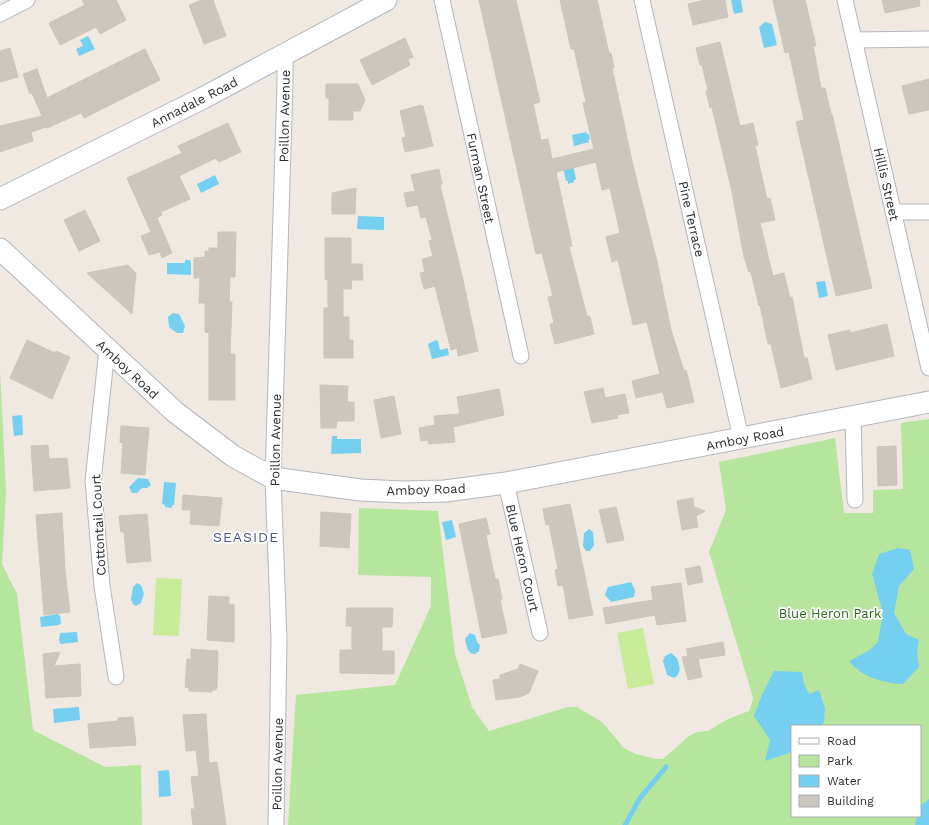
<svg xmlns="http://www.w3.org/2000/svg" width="929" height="825" font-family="'Work Sans',sans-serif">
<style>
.green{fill:#b6e59e;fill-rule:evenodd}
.pitch{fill:#c9ec9a}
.water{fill:#75cff0}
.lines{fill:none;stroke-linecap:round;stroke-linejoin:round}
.stream{stroke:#75cff0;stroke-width:5}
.building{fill:#cbc7bf;stroke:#cbc5ba}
.street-casing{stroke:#b4b7c1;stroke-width:17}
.secondary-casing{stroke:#b4b7c1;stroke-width:23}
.street{stroke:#fff;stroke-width:15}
.secondary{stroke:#fff;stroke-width:21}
.labels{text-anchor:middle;stroke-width:3.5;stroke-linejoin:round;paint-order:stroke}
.street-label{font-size:13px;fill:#2e2e2e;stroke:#fff}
.park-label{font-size:13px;fill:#2c6e1b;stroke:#fff}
.neighbourhood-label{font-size:14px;letter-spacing:1px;fill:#4d5680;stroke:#fff}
</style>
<rect width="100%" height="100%" fill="#efe9e1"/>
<!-- green -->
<g class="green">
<path d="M0 370 6 492 2 564 17 594 33 730 105 767 141 765 142 825H0Z"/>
<path d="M929 419V825H288L296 695 395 685 431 606V577L358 575 359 508 438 511 455 654 472 707 489 731 568 707H577L602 722 624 748 636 754 656 759H663L689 736 697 732 708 731 728 719 749 711 753 699 752 694 709 552 726 510 719 462 835 438 844 513H873V490L903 489 901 423ZM792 726H920V816H792Z"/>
</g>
<!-- pitch -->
<g class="pitch">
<path d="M156 578 182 579 179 636 153 635Z"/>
<path d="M643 628 654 684 628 689 617 633Z"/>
</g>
<!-- water -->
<g class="water">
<path d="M731 0H741L743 12 734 14Z"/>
<path d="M765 22 772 24 777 45 764 48 759 27Z"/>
<path d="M88 36 95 49 79 56 76 49 83 46 80 40Z"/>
<path d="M586 132 587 134H589L590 139 588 140 589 142 574 146 572 135Z"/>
<path d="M572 161 576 179 574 180V182L568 184V181H566L562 163Z"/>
<path d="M215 175 219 184 201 193 197 184Z"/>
<path d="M358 216 384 217V230L357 229Z"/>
<path d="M185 260H190L191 263V275L167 274V263H185Z"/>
<path d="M825 281 828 296 819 298 816 282Z"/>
<path d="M173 313 179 314 185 326 183 333H177L169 327 168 317Z"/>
<path d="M436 340 438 341 440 350 448 348 449 355 432 359 428 344Z"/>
<path d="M22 415 23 435 14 436 12 416Z"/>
<path d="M332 436H337V439H361V453L331 454Z"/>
<path d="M138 478 148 479 151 485 147 488H142L137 493H132L129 487Z"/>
<path d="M164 482 176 483 174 505H172V508L165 507V505L162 504Z"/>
<path d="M452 520 456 537 446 540 442 522Z"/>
<path d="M589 529 593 532 594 545 590 551H586L583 546 584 533Z"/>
<path d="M898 548 910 550 914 569 899 586 894 613 906 634 919 640 917 653 919 667 903 684C884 683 861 677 849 661L870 650 878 642 883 613 872 574 879 554Z"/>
<path d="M631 582 635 590 634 597 611 602 605 595 608 587Z"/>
<path d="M137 583 141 585 144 594 141 603 136 606 133 604 131 600 133 587Z"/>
<path d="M58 614 60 616 61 623 59 625 41 627 40 617Z"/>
<path d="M77 632 78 642 61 644 59 641 60 633Z"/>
<path d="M470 633 475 635 477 642 480 645 479 651 475 654C467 654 467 646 465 639Z"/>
<path d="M671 653 677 658C679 665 683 673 674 678L667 675 663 661 665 656Z"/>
<path d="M774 671 802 672 804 684 809 694 819 690 825 708 824 722 820 726H792V752L765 761 770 740 754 716 761 697Z"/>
<path d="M79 707 80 720 54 723 53 709Z"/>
<path d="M169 770 171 796 159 797 158 771Z"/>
<path d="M929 799V825H915L917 816H920V806Z"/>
</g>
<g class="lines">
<!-- stream -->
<path class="stream" d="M625 825 640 798 666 767"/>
</g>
<!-- building -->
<g class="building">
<path d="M82 0H116L126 20 100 34 96 27 60 45 49 23 85 5Z"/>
<path d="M202 0H213L226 36 204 44 189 5Z"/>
<path d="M479 0H516L540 102 533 104 541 140 548 139 552 159 594 149 583 103 586 102 574 49H571L560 0H597L609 53H611L614 68H612L632 161 657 262 671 330 684 371 686 370 694 402 667 408 663 392 636 398 632 381 660 374 647 322 633 325 618 260 612 262 606 237 620 233 610 188 602 190 596 162 556 172 572 246 569 247 587 316 590 317 594 334 555 344 550 324 554 323 548 297 553 296 542 253 536 254Z"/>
<path d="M705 0H725L728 17 693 25 688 4Z"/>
<path d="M773 0H805L816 46H813L821 88H825L831 114H832L872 288 836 296 796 122 804 120 789 52 785 53Z"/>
<path d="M882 0H919L920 6 885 13Z"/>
<path d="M405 38 413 57 408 59 410 65 372 85 360 60Z"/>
<path d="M720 42 740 126 753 123 758 145 755 146 767 199 770 198 775 220 760 223 773 276 784 273 790 298 792 297 804 358H807L812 379 781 388 771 344H768L760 305 759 306 751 272H749L744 257 732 192 712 107 710 108 706 91 708 90 702 65H700L696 48Z"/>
<path d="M10 48 18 77 0 82V51Z"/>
<path d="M145 49 160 80 84 118 81 113 47 128 46 127 31 132 33 141 0 152V126L42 116 32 93 30 94 23 74 37 69 47 98Z"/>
<path d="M929 79V110L909 114 902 86Z"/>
<path d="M326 84H358L365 100 360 111H353V120H329V98H326Z"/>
<path d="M421 105 423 106 433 146 405 152 402 138 406 137 400 111Z"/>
<path d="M228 123 241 152 219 162 216 158 179 176 190 199 161 212 162 215 157 218 172 253 162 258 160 252 149 255 141 236 151 232 127 178 182 153 178 146Z"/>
<path d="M439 169 442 184 440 185 463 280 478 351 458 356 457 348 451 350 435 286 424 289 420 273 425 272 422 259 433 256 429 241 432 240 426 217 421 218 418 205 407 207 404 193 415 191 411 175Z"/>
<path d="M356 188 355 214H332V193Z"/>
<path d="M85 210 100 241 79 251 64 220Z"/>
<path d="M218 232H236L235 277H230L229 302H232L230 354H235V400H209V333L205 332V303H199L200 278H194V258L205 257V251H209V248H218Z"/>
<path d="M325 238H351V264H362L363 280H351L352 289H343V317H349V340H353V358H324V308H328V280L325 279Z"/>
<path d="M128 265 136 273 132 314 87 273Z"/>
<path d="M887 324 894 356 836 370 828 335 850 330V333Z"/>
<path d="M27 340 55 353 56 351 70 357 52 399 10 378Z"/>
<path d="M320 385 348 386 347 402H354V421H337L336 428H321Z"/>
<path d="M603 388 605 398 625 394 629 413 617 415 618 418 592 423 584 392Z"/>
<path d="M499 389 504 415 453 427 455 442 429 444 428 440 421 441 419 428 435 425 434 416 460 414 457 397Z"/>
<path d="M394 396 401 434 381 438 374 400Z"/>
<path d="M121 426 149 428 145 475 121 473 123 443 120 442Z"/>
<path d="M48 445 49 459 67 458 70 488 34 491 31 446Z"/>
<path d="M896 446 897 485 878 486 877 447Z"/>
<path d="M183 495 222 498 219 526 190 524 191 510H182Z"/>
<path d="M693 498 694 507 705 511 696 516 698 527 682 530 677 501Z"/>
<path d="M570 504 593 615 569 619 563 585 558 586 555 570 558 569 549 524 546 525 543 509Z"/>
<path d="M616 507 624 540 607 543 599 510Z"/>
<path d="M321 512 351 514 349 548 320 546Z"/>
<path d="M62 513 65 571 70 612 44 615 36 515Z"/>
<path d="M147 514 151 561 127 563 124 532H121L119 516Z"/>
<path d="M486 518 490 534 486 535 495 579H498L502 599H500L507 633 482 638 459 524Z"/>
<path d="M700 566 703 582 688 585 685 569Z"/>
<path d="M681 583 686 621 657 625 655 615 606 624 603 608 653 600 651 587Z"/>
<path d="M209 596 229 597V604L234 605V642L207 640Z"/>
<path d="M347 608H393L392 627H382V651H394V674L340 673V650H352V626H346Z"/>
<path d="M723 642 725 655 698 659 702 677 688 680 682 657 688 656 686 649Z"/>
<path d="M191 649 218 651 217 688H216V690H212V692L189 691V688L185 687 187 659H191Z"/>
<path d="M60 652 54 666 80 664 81 696 46 698 43 654Z"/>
<path d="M520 664 538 671 529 693 520 697 496 700 493 680 500 679V675L518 669Z"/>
<path d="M206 714 209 763 217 762 226 825H193L191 809H195L191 777 199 776 196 750 186 751 183 715Z"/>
<path d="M133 717 136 745 90 748 88 724 118 721V718Z"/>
</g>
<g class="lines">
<!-- street casing -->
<g class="street-casing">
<g id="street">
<path d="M442 0 521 356"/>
<path d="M642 0 741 438"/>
<path d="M845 0 929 368"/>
<path d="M0 14 27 0"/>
<path d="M855 40 929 39"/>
<path d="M893 212H929"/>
<path d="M107 349 93 481 102 586 116 677"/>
<path d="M853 417 855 500"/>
<path d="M506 483 540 633"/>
<path d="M276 825 279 640 273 478 285 84V55"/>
</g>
</g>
<!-- secondary casing -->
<g class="secondary-casing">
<g id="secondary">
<path d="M0 199 203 98 386 0"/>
<path d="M0 249 175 412 233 456 273 478 360 490 403 492 445 491 506 483 929 402"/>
</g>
</g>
<!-- street -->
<use href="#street" class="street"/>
<!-- secondary -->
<use href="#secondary" class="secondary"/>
</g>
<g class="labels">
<!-- street labels -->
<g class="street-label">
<text transform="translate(194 102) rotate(-27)" y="5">Annadale Road</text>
<text transform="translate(284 116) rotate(-89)" y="5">Poillon Avenue</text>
<text transform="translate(481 178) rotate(78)" y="5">Furman Street</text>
<text transform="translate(887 184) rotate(77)" y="5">Hillis Street</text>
<text transform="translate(692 219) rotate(77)" y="5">Pine Terrace</text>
<text transform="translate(128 369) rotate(43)" y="5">Amboy Road</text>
<text transform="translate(745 438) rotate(-11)" y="5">Amboy Road</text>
<text transform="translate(275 440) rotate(-89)" y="5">Poillon Avenue</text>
<text transform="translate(426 489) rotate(-2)" y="5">Amboy Road</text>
<text transform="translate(98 525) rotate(-93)" y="5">Cottontail Court</text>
<text transform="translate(523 558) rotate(77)" y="5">Blue Heron Court</text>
<text transform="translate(277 764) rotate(-89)" y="5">Poillon Avenue</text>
</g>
<!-- park labels -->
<g class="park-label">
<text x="830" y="618">Blue Heron Park</text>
</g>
<!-- neighbourhood labels -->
<g class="neighbourhood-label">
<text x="246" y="542">SEASIDE</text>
</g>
</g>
<!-- legend -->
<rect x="791" y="725" width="130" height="92" fill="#ffffff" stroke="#ababab"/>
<rect x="799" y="738" width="20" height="6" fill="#ffffff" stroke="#ababab"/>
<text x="827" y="745" font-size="12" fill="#2e2e2e">Road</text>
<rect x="799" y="755" width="20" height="12" fill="#b6e59e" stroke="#ababab"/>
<text x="827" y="765" font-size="12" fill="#2e2e2e">Park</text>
<rect x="799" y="775" width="20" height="12" fill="#75cff0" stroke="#ababab"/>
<text x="827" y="785" font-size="12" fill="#2e2e2e">Water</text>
<rect x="799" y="795" width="20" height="12" fill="#cbc7bf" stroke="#ababab"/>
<text x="827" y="805" font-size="12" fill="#2e2e2e">Building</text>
</svg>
